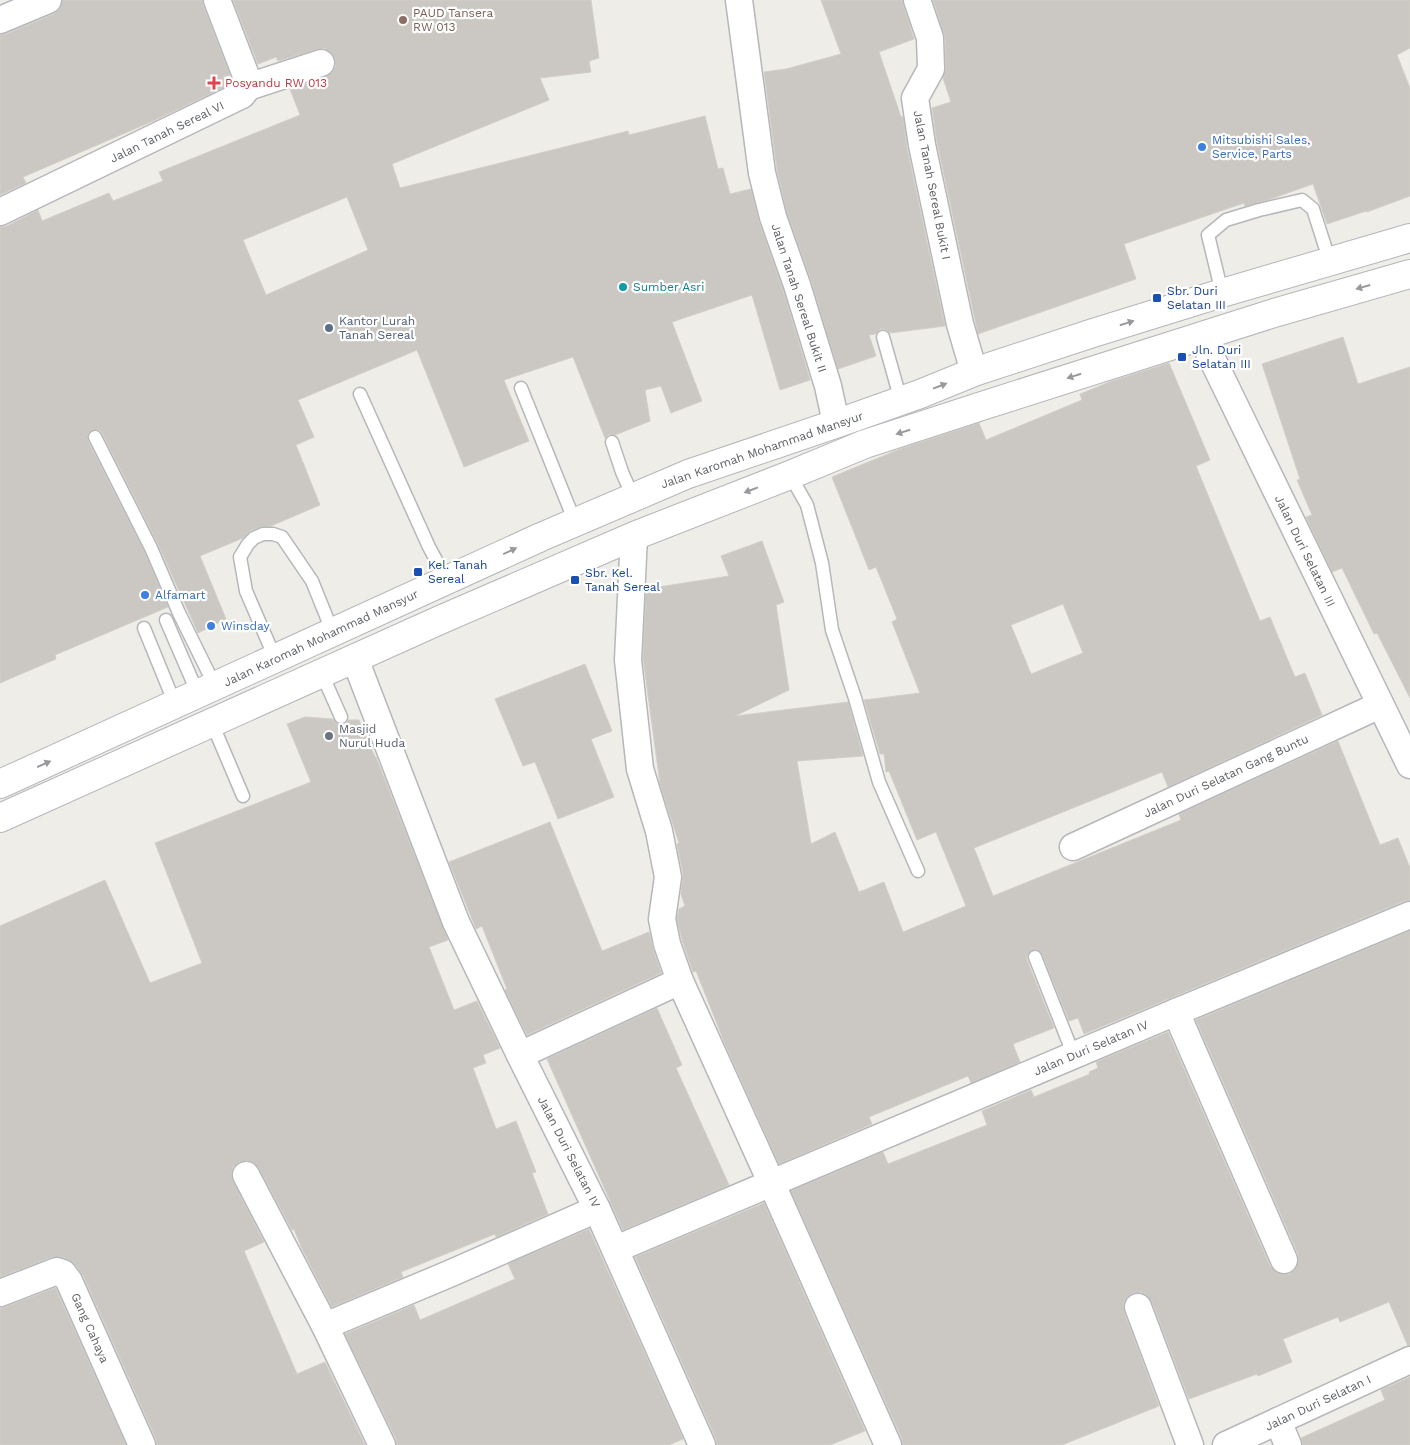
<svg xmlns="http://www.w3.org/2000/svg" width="1410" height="1445" font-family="'Work Sans',sans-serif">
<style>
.building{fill:#cbc8c4;stroke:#d3cfc7;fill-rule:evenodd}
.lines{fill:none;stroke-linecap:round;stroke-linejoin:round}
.service-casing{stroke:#b5b7ba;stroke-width:15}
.minor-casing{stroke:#b5b7ba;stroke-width:29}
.secondary-casing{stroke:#b4b6ba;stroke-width:30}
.service{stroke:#fff;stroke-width:12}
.minor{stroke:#fff;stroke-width:26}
.secondary{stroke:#fff;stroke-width:28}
.oneway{fill:#97999c}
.education-dot{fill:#8d6e63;stroke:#fff;stroke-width:2}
.health-dot{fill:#e0444e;stroke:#fff;stroke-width:2}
.shop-dot{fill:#3f7fe0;stroke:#fff;stroke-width:2}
.culture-dot{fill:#0f9aa8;stroke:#fff;stroke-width:2}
.transit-dot{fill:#1a4fb4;stroke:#fff;stroke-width:2}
.service-dot{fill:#5c6f8a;stroke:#fff;stroke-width:2}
.worship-dot{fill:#6b7280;stroke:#fff;stroke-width:2}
.labels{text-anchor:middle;stroke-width:4.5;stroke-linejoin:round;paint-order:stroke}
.education-label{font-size:12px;fill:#785e54;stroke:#fff;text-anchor:start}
.health-label{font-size:12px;fill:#be3a42;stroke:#fff;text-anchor:start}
.street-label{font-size:12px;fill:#5f6266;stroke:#fff}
.shop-label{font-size:12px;fill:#366cbe;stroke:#fff;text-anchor:start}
.culture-label{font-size:12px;fill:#0d838f;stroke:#fff;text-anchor:start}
.transit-label{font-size:12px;fill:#164399;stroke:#fff;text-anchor:start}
.service-label{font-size:12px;fill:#4e5e75;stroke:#fff;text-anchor:start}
.worship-label{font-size:12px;fill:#5b616d;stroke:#fff;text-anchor:start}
</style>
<rect width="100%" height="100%" fill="#efede8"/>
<!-- building -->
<g class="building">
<path d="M63 0H202L203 5 230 75 223 77 227 86 153 121 23 177 26 183 0 195V35L6 34 54 14 60 9Z"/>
<path d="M233 0H591L599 58 589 61 591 72 540 78 549 100 392 164 400 188 628 131 629 135 705 116 718 169 723 168 730 194 751 189 759 222 783 290 810 380 780 390 752 295 672 322 702 401 671 413 661 386 645 390 650 421 615 435 609 434 605 438 573 357 504 380 529 441 464 467 417 350 298 400 314 437 296 445 320 505 271 526 260 527 250 531 243 538 200 556 226 619 198 633 158 544 102 433 99 430H92L88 433V441L144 551 168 607 55 655 56 659 0 683V227L7 226 38 210 42 221 109 193 113 201 163 181 159 172 300 115 290 89 326 77 332 73 336 66 335 58 331 52 324 48 317 49 278 61 276 57 258 64ZM347 197 368 250 266 295 243 240Z"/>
<path d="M821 0H902L903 5 914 39 879 52 901 117 903 116 907 148 945 326 890 333 885 329H880L875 334 869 335 876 356 838 369 811 280 787 213 777 170 764 72 786 69 841 54Z"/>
<path d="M933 0H1410V48L1397 55 1410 88V196L1367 212 1366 211 1327 224 1313 184 1268 200 1245 206 1244 203 1124 244 1136 279 978 334 937 142 932 108 951 102 943 78 946 69 945 37Z"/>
<path d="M1343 337 1358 384 1410 367V698L1377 633 1374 634 1342 568 1332 572 1306 517 1312 515 1297 480 1300 479 1262 364Z"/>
<path d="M1169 363 1210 460 1196 466 1260 621 1270 617 1295 677 1305 673 1322 715 1168 787 1162 772 974 848 993 896 1181 820 1179 814 1338 741 1380 845 1398 838 1410 868V900L1404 901 1084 1034 1078 1018 1069 1021 1042 954 1037 949 1032 950 1027 955V960L1054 1028 1013 1044 1020 1062 971 1083 968 1076 869 1117 872 1124 779 1164 725 1044 696 971 693 972 682 940 677 919 679 909 685 906 681 894 683 874 677 844 679 843 660 784 643 658 646 589 729 576 721 556 762 541 784 602 776 605 789 690 735 716 848 702 863 756 797 761 811 844 835 832 859 892 884 882 903 932 966 906 936 832 917 840 889 771 886 772 884 754H880L864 700 920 693 892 622 897 619 876 567 869 570 832 477 900 449 979 423 986 440 1082 400 1080 394 1112 381ZM1063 604 1083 653 1031 674 1011 625Z"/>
<path d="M585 664 612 731 591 739 614 797 558 819 535 762 523 766 495 699Z"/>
<path d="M305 717 333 719 336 723 341 725 345 724 348 720H359L375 757H376L448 940 429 947 454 1010 477 1001 500 1048 483 1055 486 1063 473 1068 496 1129 516 1121 536 1172 532 1173 548 1214 496 1237 495 1234 401 1272 403 1277 332 1307 302 1249 294 1229 292 1230 259 1168 254 1163 247 1160 239 1162 233 1167 231 1174 233 1182 264 1242 244 1251 297 1374 325 1362 365 1445H157L156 1439 83 1275 75 1264 68 1259 62 1257H52L0 1277V926L105 880 150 983 202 963 155 843 311 782 287 724Z"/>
<path d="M550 822 602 951 649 932 653 949 661 973 527 1035 505 990 507 989 482 926 476 929 449 862Z"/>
<path d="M1410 931V1345L1408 1346 1389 1302 1340 1322 1338 1317 1283 1339 1292 1362 1258 1376 1257 1374 1189 1399 1152 1302 1147 1295 1141 1292 1133 1293 1126 1298 1123 1304 1124 1312 1159 1406 1062 1445H903L902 1439 791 1191 883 1152 888 1164 987 1125 982 1111 1031 1090 1034 1097 1090 1074 1089 1072 1098 1068 1096 1062 1168 1032 1270 1266 1276 1272 1283 1275 1290 1274 1296 1268 1299 1261 1298 1254 1196 1020Z"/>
<path d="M657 1008 682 1065 676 1068 729 1185 623 1230 547 1059Z"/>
<path d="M764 1203 865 1431 830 1445H717L716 1439 635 1257Z"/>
<path d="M589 1229 683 1439 669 1445H397L396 1439 345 1334 414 1305 420 1320 515 1279 508 1264Z"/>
<path d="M55 1288 56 1289 126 1445H0V1308L5 1307Z"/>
<path d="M1410 1377V1445H1303L1301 1438 1385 1400 1381 1390Z"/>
</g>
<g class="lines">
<!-- service casing -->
<g class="service-casing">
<g id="service">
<path d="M1222 293 1208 235 1226 220 1259 210 1302 200 1313 209 1330 262"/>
<path d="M883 337 901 401"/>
<path d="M521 388 575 522"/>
<path d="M360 394 429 547 447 580"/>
<path d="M95 437 151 548 179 613 215 686"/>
<path d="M612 442 622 472 633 497"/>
<path d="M790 475 807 505 822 563 832 630 855 698 879 782 918 871"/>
<path d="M166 620 198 694"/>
<path d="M144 628 175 704"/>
<path d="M275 658 246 591 240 557 248 544 254 538 263 534H273L282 537 312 581 333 633"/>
<path d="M322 674 341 717"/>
<path d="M212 723 243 796"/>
<path d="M1035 957 1074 1056"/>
</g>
</g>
<!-- minor casing -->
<g class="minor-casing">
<g id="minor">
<path d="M739 0 762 173 773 217 797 285 828 386 836 423"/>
<path d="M917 0 930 38 931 69 915 98 922 145 960 324 974 372"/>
<path d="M0 20 48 0"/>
<path d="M248 87 321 63"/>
<path d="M0 212 242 95 248 87 245 73 217 0"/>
<path d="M1201 336 1410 765"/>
<path d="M634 536 628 660 640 769 659 831 668 877 662 919 667 944 680 981 771 1182 888 1445"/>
<path d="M355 659 456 922 520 1055 597 1209 702 1445"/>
<path d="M1073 847 1380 705"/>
<path d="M1176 1012 1284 1260"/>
<path d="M520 1055 680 981"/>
<path d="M246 1175 325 1326 449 1274 597 1209"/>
<path d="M616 1249 1176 1012 1410 915"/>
<path d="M0 1293 57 1271 63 1273 69 1281 142 1445"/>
<path d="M1138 1307 1190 1445"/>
<path d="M325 1326 382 1445"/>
<path d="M1278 1421 1288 1445"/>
<path d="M1226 1445 1410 1360"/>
</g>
</g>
<!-- secondary casing -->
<g class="secondary-casing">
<g id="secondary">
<path d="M0 784 541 537 688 474 841 422 920 394 974 372 1093 333 1222 293 1410 238"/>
<path d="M0 818 440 620 634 536 790 475 865 444 988 404 1274 313 1410 274"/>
</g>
</g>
<!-- service -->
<use href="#service" class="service"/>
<!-- minor -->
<use href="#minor" class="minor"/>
<!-- secondary -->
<use href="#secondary" class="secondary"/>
</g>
<!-- one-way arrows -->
<defs><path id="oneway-solid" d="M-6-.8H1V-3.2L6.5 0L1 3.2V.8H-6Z" transform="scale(1.25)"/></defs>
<g class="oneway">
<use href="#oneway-solid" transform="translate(1363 287) rotate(164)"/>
<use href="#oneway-solid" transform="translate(1127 323) rotate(-17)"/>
<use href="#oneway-solid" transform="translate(1074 376) rotate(162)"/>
<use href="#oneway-solid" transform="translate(940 386) rotate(-21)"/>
<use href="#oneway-solid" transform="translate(903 432) rotate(162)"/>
<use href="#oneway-solid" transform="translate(751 490) rotate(159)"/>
<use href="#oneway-solid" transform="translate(510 551) rotate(-25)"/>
<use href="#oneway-solid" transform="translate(44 764) rotate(-24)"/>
</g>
<!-- markers -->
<circle class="education-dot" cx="403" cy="20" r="5"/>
<path class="health-dot" d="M211.5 75.5h5v5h5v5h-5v5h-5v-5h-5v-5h5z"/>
<g class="shop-dot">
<circle cx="1202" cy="147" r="5"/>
<circle cx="145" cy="595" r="5"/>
<circle cx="211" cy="626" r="5"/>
</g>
<circle class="culture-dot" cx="623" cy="287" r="5"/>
<g class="transit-dot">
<rect x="1152" y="293" width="10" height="10" rx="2.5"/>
<rect x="1177" y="352" width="10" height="10" rx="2.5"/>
<rect x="413" y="567" width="10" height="10" rx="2.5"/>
<rect x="570" y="575" width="10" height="10" rx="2.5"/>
</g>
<circle class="service-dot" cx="329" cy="328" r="5"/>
<circle class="worship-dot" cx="329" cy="736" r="5"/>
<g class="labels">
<!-- education labels -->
<g class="education-label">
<text x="413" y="17">PAUD Tansera<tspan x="413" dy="14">RW 013</tspan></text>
</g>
<!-- health labels -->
<g class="health-label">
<text x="225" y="87">Posyandu RW 013</text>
</g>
<!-- street labels -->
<g class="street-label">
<text transform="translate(167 132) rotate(-26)" y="4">Jalan Tanah Sereal VI</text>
<text transform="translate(932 185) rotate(79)" y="4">Jalan Tanah Sereal Bukit I</text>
<text transform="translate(799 298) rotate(72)" y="4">Jalan Tanah Sereal Bukit II</text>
<text transform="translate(762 450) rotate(-19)" y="4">Jalan Karomah Mohammad Mansyur</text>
<text transform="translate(1305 551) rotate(64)" y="4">Jalan Duri Selatan III</text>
<text transform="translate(321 638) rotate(-25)" y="4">Jalan Karomah Mohammad Mansyur</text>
<text transform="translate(1226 776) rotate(-25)" y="4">Jalan Duri Selatan Gang Buntu</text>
<text transform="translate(1091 1048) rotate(-23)" y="4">Jalan Duri Selatan IV</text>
<text transform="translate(569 1152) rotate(63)" y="4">Jalan Duri Selatan IV</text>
<text transform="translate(90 1328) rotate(66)" y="4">Gang Cahaya</text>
<text transform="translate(1318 1403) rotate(-25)" y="4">Jalan Duri Selatan I</text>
</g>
<!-- shop labels -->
<g class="shop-label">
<text x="1212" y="144">Mitsubishi Sales,<tspan x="1212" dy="14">Service, Parts</tspan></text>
<text x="155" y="599">Alfamart</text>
<text x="221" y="630">Winsday</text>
</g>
<!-- culture labels -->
<g class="culture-label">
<text x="633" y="291">Sumber Asri</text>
</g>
<!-- transit labels -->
<g class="transit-label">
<text x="1167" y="295">Sbr. Duri<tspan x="1167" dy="14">Selatan III</tspan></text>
<text x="1192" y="354">Jln. Duri<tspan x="1192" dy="14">Selatan III</tspan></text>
<text x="428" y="569">Kel. Tanah<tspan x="428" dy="14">Sereal</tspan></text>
<text x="585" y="577">Sbr. Kel.<tspan x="585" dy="14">Tanah Sereal</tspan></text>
</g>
<!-- service labels -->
<g class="service-label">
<text x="339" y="325">Kantor Lurah<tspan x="339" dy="14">Tanah Sereal</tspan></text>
</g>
<!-- worship labels -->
<g class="worship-label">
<text x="339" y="733">Masjid<tspan x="339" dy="14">Nurul Huda</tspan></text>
</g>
</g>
</svg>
